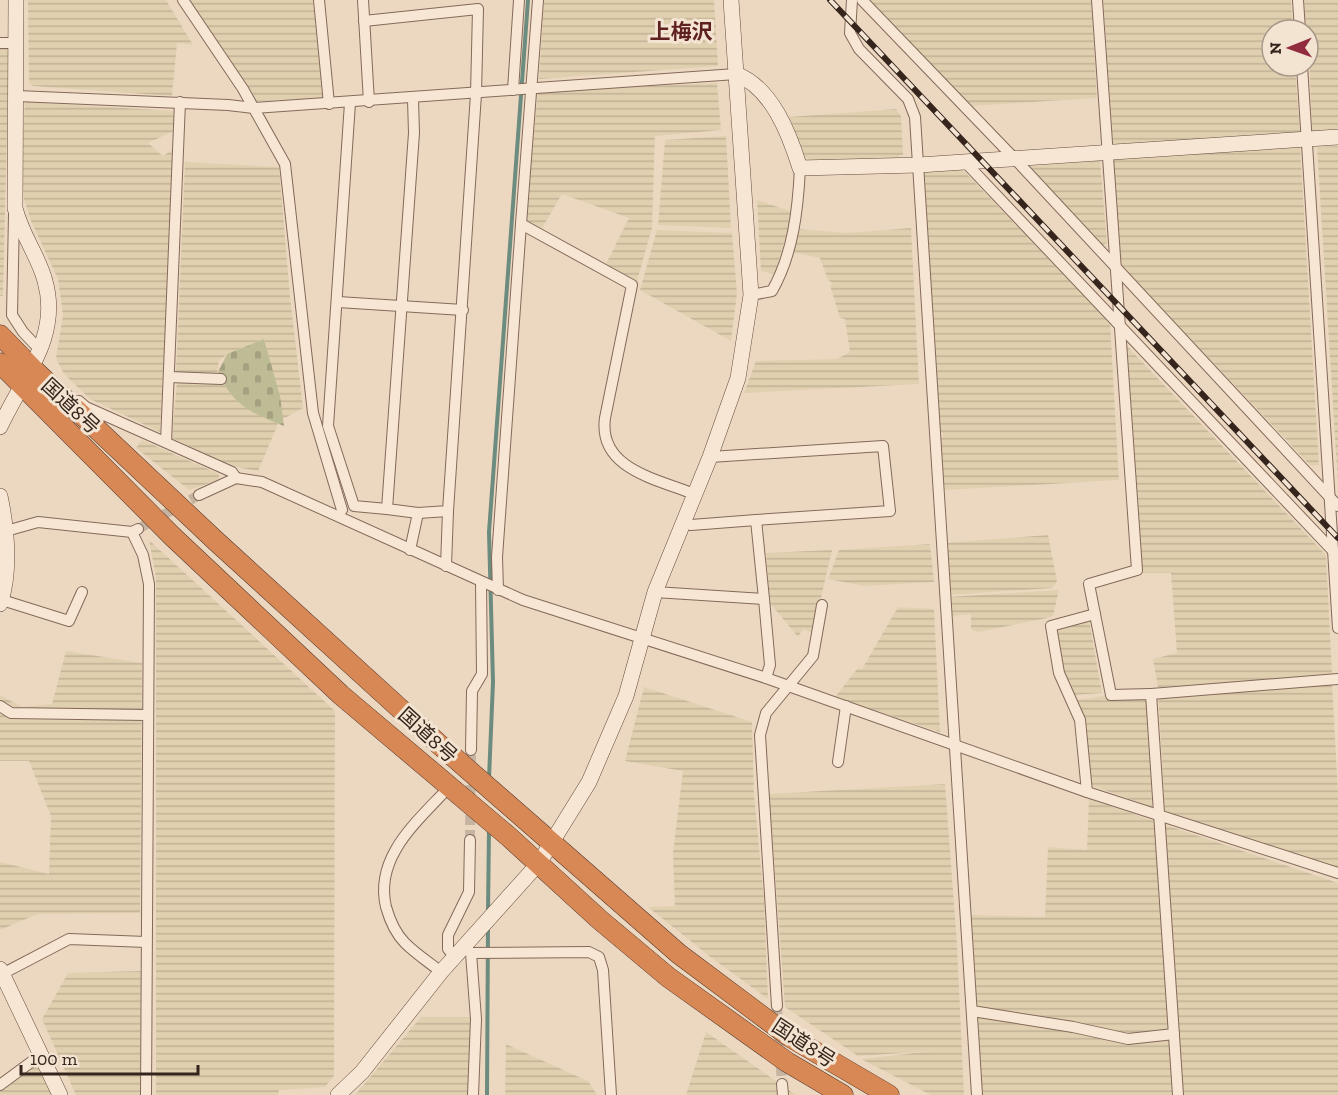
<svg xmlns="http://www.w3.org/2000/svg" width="1338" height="1095" font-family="'Zilla Slab','Noto Sans JP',serif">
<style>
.farmland{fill:url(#farmland-rules)}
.cemetery{fill:url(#cemetery-stones)}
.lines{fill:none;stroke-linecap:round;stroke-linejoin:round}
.stream{stroke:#6b8c7e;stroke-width:4}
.street-tunnel{stroke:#c7b4a0;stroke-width:10;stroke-dasharray:10 5;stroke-linecap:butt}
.street-casing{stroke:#84695a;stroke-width:12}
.secondary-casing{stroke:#664a3d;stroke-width:16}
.highway-casing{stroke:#52392e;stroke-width:21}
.street{stroke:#f7e6d4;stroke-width:10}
.secondary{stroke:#f7e6d4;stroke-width:15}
.highway{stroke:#d88855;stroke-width:20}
.rail-casing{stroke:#35251d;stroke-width:6}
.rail{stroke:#f3e3d1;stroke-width:4;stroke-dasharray:11;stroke-linecap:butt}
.labels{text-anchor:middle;stroke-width:6;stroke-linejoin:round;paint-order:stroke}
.street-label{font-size:20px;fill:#35251d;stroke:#f3e3d1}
.neighbourhood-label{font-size:21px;font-weight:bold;fill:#5f211f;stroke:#f3e3d1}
</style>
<defs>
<pattern id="farmland-rules" width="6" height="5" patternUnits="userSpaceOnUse" patternTransform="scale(1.5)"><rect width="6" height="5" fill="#e1d0af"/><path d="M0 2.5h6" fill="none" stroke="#c2b296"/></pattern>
<pattern id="cemetery-stones" width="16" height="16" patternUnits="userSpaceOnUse" patternTransform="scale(1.5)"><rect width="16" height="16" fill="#bebc95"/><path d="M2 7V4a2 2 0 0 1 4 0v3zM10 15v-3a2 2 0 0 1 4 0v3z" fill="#a4a180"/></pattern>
</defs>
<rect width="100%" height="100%" fill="#ecd8c1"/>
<!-- farmland -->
<g class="farmland">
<path d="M28 0H166L193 45 177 43 172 96 33 86 29 83Z"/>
<path d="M189 0H313L323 98 257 101Z"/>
<path d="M544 0H714L718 66 539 79Z"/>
<path d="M870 0H1091L1097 98 970 106Z"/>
<path d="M1103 0H1291L1293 30H1272V66H1295L1300 133 1113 146Z"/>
<path d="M1304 0H1338V130L1312 131 1308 30H1306Z"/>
<path d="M9 48 3 296H0V49Z"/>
<path d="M717 83 721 130 655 136 652 228 637 281 606 264 629 218 562 194 542 228 525 222 538 91Z"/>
<path d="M25 102 175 111 174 131 148 143 163 156 175 148 160 432 90 399 64 374 56 358 63 315 58 279 31 221 24 199 21 167Z"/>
<path d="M896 109 901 116 903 155H899V159L811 161 801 155 789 117Z"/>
<path d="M726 136 731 228 658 225 665 140Z"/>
<path d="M1300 146 1319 465 1311 466 1121 265 1113 158Z"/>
<path d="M1338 146V486L1317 147Z"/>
<path d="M1100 161 1107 243 1101 246 1030 166Z"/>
<path d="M185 162 279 167 290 296 303 408 283 419 264 339 227 354 219 361 217 374 176 372Z"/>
<path d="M961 168 1110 323 1119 480 945 490V485H942L939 438 943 437 942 432H939L932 331 935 330 931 323 924 172Z"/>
<path d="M757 200 793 212 775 274 761 271Z"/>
<path d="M911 228 919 384 744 393 756 361 837 359 850 352 845 319 840 318 830 285 833 283 828 280 820 258 791 252 797 229 847 233Z"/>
<path d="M657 230 732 233 737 293 731 341 640 290Z"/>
<path d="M1126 345 1326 555 1332 673 1329 676 1158 687 1153 659 1177 653 1171 573H1140Z"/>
<path d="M177 381 223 384 278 424 258 471 231 466 172 438Z"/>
<path d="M142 440 219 474V480L189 490 136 448Z"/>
<path d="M1048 535 1057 581 1053 588 948 595 945 543Z"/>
<path d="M149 540 335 711 334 1076 325 1087 279 1090 278 1095H156V577Z"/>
<path d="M930 544 934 582 864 586 828 579 839 550Z"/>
<path d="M832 550 813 633 803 629 798 637 770 603 766 553Z"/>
<path d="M1059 590 1053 616 1047 618 978 632 971 629V614L950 616 949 597Z"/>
<path d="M898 607 934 609 940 732 835 697 858 668 862 669Z"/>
<path d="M1089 620 1102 693 1073 695 1064 678 1055 631Z"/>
<path d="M66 651 142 663 140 913 38 914 0 930V862L49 874 51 816 29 761H0V695L22 707 52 704Z"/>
<path d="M1332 683 1338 793V869L1165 811 1158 695Z"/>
<path d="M644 687 752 722 754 794 764 900 768 999 713 959 648 907 675 906 673 853 683 771 625 761Z"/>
<path d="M1105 696 1109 700 1144 698 1148 703 1152 807 1090 785 1076 700Z"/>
<path d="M945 784 957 944 964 1095H931L861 1059 932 1051 858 1056 785 1007 769 794Z"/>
<path d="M1089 799 1338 883V1095H982L971 915 1045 917 1048 847 1087 850Z"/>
<path d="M141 971 140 1095H76L42 1019 68 973Z"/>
<path d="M421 1017H471L468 1095H355Z"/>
<path d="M706 1032 796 1095H686Z"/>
<path d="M506 1044 588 1081 597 1095H505Z"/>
<path d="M37 1065 52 1095H0V1090Z"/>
</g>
<!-- cemetery -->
<path class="cemetery" d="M264 339 280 396 284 426C253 414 232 405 218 372L227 354Z"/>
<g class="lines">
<!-- stream -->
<g class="stream">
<path d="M489 778 493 682 489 532 528 0"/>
<path d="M488 913 489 827"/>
<path d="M487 1095 488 926"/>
</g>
<!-- street-tunnel -->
<g class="street-tunnel">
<path d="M138 529 199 495"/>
<path d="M470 840 471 750"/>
<path d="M777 1006 782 1084"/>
</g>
<!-- street casing -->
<g class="street-casing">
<g id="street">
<path d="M183 0 243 89 285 164 313 413 342 510"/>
<path d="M319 0 329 104"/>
<path d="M363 0 369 102"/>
<path d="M538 0 521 224 632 285 605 418C598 469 657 479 694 494"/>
<path d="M852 0 850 33 859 49 908 99 915 117 977 1095"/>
<path d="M862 0 1015 159 1338 506"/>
<path d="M1097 0 1137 570 1089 584 1111 695 1151 694 1178 1095"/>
<path d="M1298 0 1300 30"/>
<path d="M364 21 478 9 476 94 448 511 418 513"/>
<path d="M0 43H17"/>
<path d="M1302 66 1338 628"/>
<path d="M513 90 519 0"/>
<path d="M17 96 228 105 254 108 736 74"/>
<path d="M350 103 328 426 354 506 387 509"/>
<path d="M965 162 1334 552"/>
<path d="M14 215 12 315 23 332 40 350"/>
<path d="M751 295 772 291C793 254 798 210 800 168"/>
<path d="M338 302 463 310"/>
<path d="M169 377 221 379"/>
<path d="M79 401 86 407 232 472 236 478"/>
<path d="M166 442 180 102"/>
<path d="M710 457 883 446 890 511 756 520"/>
<path d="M199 495 236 478 262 482 523 600 766 678 1087 792 1338 873"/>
<path d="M682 522 691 525 756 520 764 599"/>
<path d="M6 531 38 522 132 532 138 529"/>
<path d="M132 532 143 555 149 584 146 1095"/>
<path d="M410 550 418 513 387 509 414 133 413 99"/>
<path d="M446 566 448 511"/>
<path d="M498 590 497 557 521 224"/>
<path d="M655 592 764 599 770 665 766 678"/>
<path d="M2 600 69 621 82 592"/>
<path d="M1151 694 1338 679"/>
<path d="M0 706 11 713 146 715"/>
<path d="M471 750 472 691 482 674 481 582"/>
<path d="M838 762 846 706"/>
<path d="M1087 792 1080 720 1059 673 1051 626 1095 614"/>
<path d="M467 949 471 953 476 1019 473 1095"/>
<path d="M471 953 589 952 599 957 603 970 611 1095"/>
<path d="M455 957 448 949V935L469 892 470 840"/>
<path d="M441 972C430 963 416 954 405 943 395 933 390 921 386 907 374 856 418 821 449 787"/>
<path d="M2 974 69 939 146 942"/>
<path d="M777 1006 760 735 766 713 813 656 822 605"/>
<path d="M972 1011 1073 1027 1128 1039 1174 1034"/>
<path d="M782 1084 783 1095"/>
<path d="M0 1085 42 1054"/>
</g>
</g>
<!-- secondary casing -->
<g class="secondary-casing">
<g id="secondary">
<path d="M736 74C772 88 789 133 800 168L919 165 1338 137"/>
<path d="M0 427C22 379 61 337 45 281 39 257 22 236 15 208L16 0"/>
<path d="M0 496C7 529 11 572 0 604"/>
<path d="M0 969 60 1095"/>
<path d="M338 1095 362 1072 441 972 539 863 589 782 626 696 655 592 710 457 738 378 751 295 731 0"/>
</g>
</g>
<!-- highway casing -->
<g class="highway-casing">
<g id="highway">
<path d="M0 335 33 369 217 542 441 746 679 954 790 1037 889 1095"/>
<path d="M0 363 172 536 341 695 508 836 600 920 668 977 787 1062 843 1095"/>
</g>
</g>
<!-- street -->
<use href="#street" class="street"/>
<!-- secondary -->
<use href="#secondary" class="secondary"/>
<!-- highway -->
<use href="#highway" class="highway"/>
<!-- rail casing -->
<g class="rail-casing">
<path id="rail" d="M830 0 1338 538"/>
</g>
<!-- rail -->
<use href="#rail" class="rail"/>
</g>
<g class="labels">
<!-- street labels -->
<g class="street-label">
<text transform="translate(71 406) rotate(43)" y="7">国道8号</text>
<text transform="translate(428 735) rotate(42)" y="7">国道8号</text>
<text transform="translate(804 1043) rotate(33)" y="7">国道8号</text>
</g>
<!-- neighbourhood labels -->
<g class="neighbourhood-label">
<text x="681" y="39">上梅沢</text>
</g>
</g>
<!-- north arrow -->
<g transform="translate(1290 48) rotate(269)"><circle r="28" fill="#f3e3d1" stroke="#a79789" stroke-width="1.5"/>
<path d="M0-4.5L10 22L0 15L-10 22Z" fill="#912c3f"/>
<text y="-9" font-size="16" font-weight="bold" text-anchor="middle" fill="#35251d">N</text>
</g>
<!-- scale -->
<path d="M21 1065v9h177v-9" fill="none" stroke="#35251d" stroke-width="3"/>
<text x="30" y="1065" font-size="18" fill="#35251d" stroke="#f3e3d1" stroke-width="4.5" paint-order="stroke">100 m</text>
</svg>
